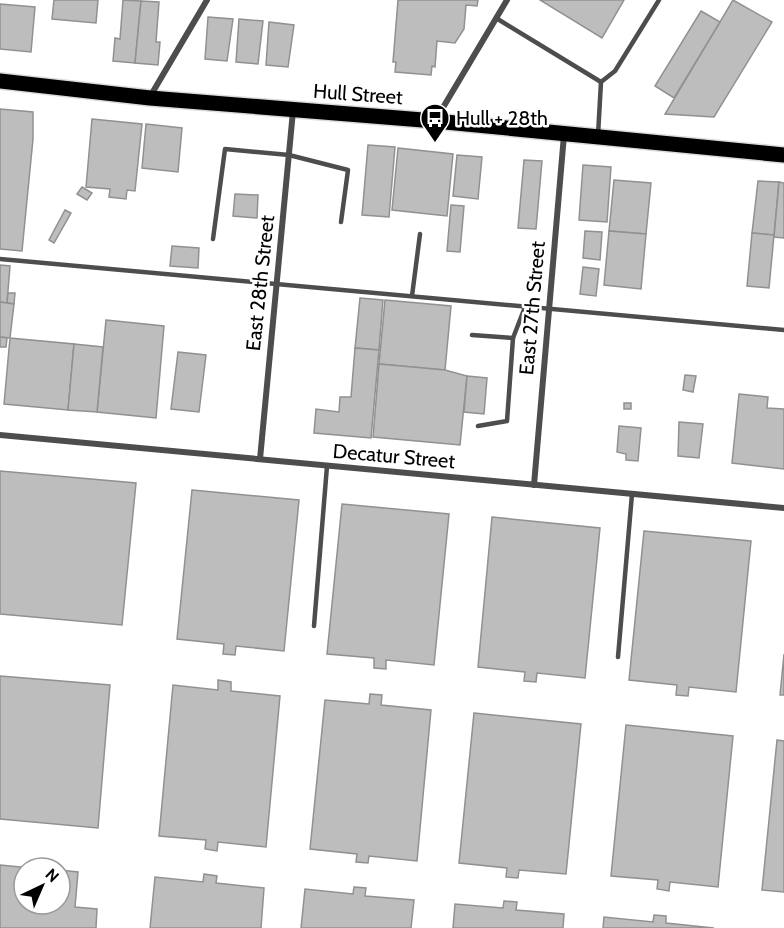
<svg xmlns="http://www.w3.org/2000/svg" width="784" height="928" font-family="Cabin,sans-serif">
<style>
.building{fill:#bdbdbd;stroke:#919191;stroke-width:1.5}
.lines{fill:none;stroke-linecap:round;stroke-linejoin:round}
.primary-casing{stroke:#dbdbdb;stroke-width:18}
.service{stroke:#4d4d4d;stroke-width:4.5}
.minor{stroke:#4d4d4d;stroke-width:6}
.primary{stroke:#000;stroke-width:15}
.labels{text-anchor:middle;stroke-width:5;stroke-linejoin:round;paint-order:stroke}
.street-label{font-size:20px;fill:#000;stroke:#fff}
.poi-label{font-size:20px;fill:#000;stroke:#fff;text-anchor:start}
</style>
<rect width="100%" height="100%" fill="#fff"/>
<!-- building -->
<g class="building">
<path d="M54 0H98L96 23 52 19Z"/>
<path d="M123 0 141 1 135 63 113 61 115 38 120 39Z"/>
<path d="M398 0H478L477 6 466 5 464 29 455 43 437 41 435 67 432 66 431 75 395 72 396 62H393Z"/>
<path d="M540 0H624L602 38Z"/>
<path d="M733 0 772 22 714 117 665 114Z"/>
<path d="M141 1 159 2 156 42H160L158 65 135 63Z"/>
<path d="M0 4 35 7 31 52 0 49Z"/>
<path d="M701 11 720 22 674 98 655 86Z"/>
<path d="M208 17 233 19 227 61 205 59Z"/>
<path d="M239 19 263 21 258 64 236 62Z"/>
<path d="M269 22 294 25 288 67 266 65Z"/>
<path d="M0 109 33 112V139L22 251 0 249Z"/>
<path d="M92 119 142 124 135 191 127 190 126 199 109 197 110 189 86 187Z"/>
<path d="M146 124 182 128 178 172 142 168Z"/>
<path d="M368 145 395 147 389 217 362 215Z"/>
<path d="M398 148 453 154 447 216 392 210Z"/>
<path d="M457 155 482 157 478 199 453 196Z"/>
<path d="M524 160 542 161 536 229 518 228Z"/>
<path d="M583 165 611 167 607 222 579 220Z"/>
<path d="M614 180 651 183 646 234 609 231Z"/>
<path d="M758 181 779 182 774 235 752 233Z"/>
<path d="M779 182 784 183V238L774 237Z"/>
<path d="M82 187 92 193 87 200 77 194Z"/>
<path d="M235 194 258 195 257 218 233 216Z"/>
<path d="M451 205 464 206 460 252 447 251Z"/>
<path d="M65 210 71 213 54 243 49 240Z"/>
<path d="M585 231 602 232 600 260 583 258Z"/>
<path d="M609 231 646 234 641 289 604 285Z"/>
<path d="M752 233 774 235 769 288 747 286Z"/>
<path d="M172 246 199 248 198 268 170 266Z"/>
<path d="M0 265 10 266 7 303 0 302Z"/>
<path d="M583 267 599 269 596 296 580 294Z"/>
<path d="M8 293H15L14 304 7 303Z"/>
<path d="M360 298 383 300 379 350 355 348Z"/>
<path d="M385 300 451 306 445 370 379 364Z"/>
<path d="M0 302 14 304 10 338 74 344 68 410 4 404 10 338 0 337Z"/>
<path d="M106 320 164 326 156 418 97 412Z"/>
<path d="M0 337 7 338 6 347H0Z"/>
<path d="M74 344 103 347 97 412 68 410Z"/>
<path d="M355 348 379 350 371 438 314 433 316 409 339 412 340 397H351Z"/>
<path d="M178 352 206 355 199 412 171 409Z"/>
<path d="M379 364 445 370 467 376 460 445 373 437Z"/>
<path d="M685 375 696 376 693 392 683 390Z"/>
<path d="M467 376 487 378 484 414 464 412Z"/>
<path d="M739 394 768 397 767 408 784 409V469L732 463Z"/>
<rect x="624" y="403" width="7" height="6"/>
<path d="M679 422 703 424 699 458 678 456Z"/>
<path d="M619 426 641 428 638 461 626 460V454L617 452Z"/>
<path d="M0 471 136 483 122 625 0 614Z"/>
<path d="M192 490 299 500 284 651 236 646 235 655 223 654 224 644 177 639Z"/>
<path d="M342 504 449 514 434 665 386 660V669L374 668V658L327 654Z"/>
<path d="M492 517 600 528 585 678 537 673 536 682 524 681 525 672 478 667Z"/>
<path d="M644 531 751 541 736 692 689 687 688 696 676 695 677 685 629 680Z"/>
<path d="M784 654V695H780Z"/>
<path d="M0 676 110 685 98 828 0 819Z"/>
<path d="M218 680 231 682V691L280 696 266 847 218 842 217 851 205 849 206 840 159 836 173 685 218 690Z"/>
<path d="M370 694 382 695 381 705 431 710 417 861 369 856 368 863 356 862 357 854 310 849 325 700 369 704Z"/>
<path d="M474 713 581 724 566 874 519 870 518 878 506 877 507 868 459 863Z"/>
<path d="M626 725 733 736 718 887 670 882 669 891 657 889 658 880 611 876Z"/>
<path d="M777 740 784 741V892L762 890Z"/>
<path d="M0 865 31 868H24V904H60V870L78 872 75 907 97 909 96 928H0Z"/>
<path d="M204 874 217 876 216 883 264 888 261 928H150L155 877 203 882Z"/>
<path d="M354 887 366 888 365 896 414 900 411 928H301L305 889 353 894Z"/>
<path d="M504 901 517 902 516 910 564 914 563 928H453L455 904 503 908Z"/>
<path d="M654 915 666 916V923L714 928H603L604 917 653 922Z"/>
</g>
<g class="lines">
<!-- primary casing -->
<g class="primary-casing">
<path id="primary" d="M0 81 150 98 435 121 784 155"/>
</g>
<!-- service -->
<g class="service">
<path d="M496 18 601 82"/>
<path d="M598 135 601 82 615 71 659 0"/>
<path d="M213 239 225 149 289 155 348 170 341 222"/>
<path d="M0 259 784 330"/>
<path d="M412 296 420 234"/>
<path d="M472 335 513 338 525 307"/>
<path d="M478 426 507 421 513 338"/>
<path d="M314 626 327 466"/>
<path d="M618 657 632 494"/>
</g>
<!-- minor -->
<g class="minor">
<path d="M151 95 207 0"/>
<path d="M435 121 507 0"/>
<path d="M0 435 784 508"/>
<path d="M260 459 293 111"/>
<path d="M534 485 564 135"/>
</g>
<!-- primary -->
<use href="#primary" class="primary"/>
</g>
<!-- icons -->
<defs>
<g id="bus-pin" transform="scale(1.5)"><path d="M0 17L-7.5 6A9.5 9.5 0 1 1 7.5 6Z" fill="#000" stroke="#fff"/><path d="M-5-6H5V4H4V6H2V4H-2V6H-4V4H-5ZM-3.5-4V0h7V-4ZM-3.5 1.2v1.5H-2V1.2ZM2 1.2v1.5H3.5V1.2Z" fill="#fff"/></g>
</defs>
<g fill-rule="evenodd">
<use href="#bus-pin" x="435" y="118"/>
</g>
<g class="labels">
<!-- street labels -->
<g class="street-label">
<text transform="translate(358 94) rotate(4)" y="7">Hull Street</text>
<text transform="translate(260 283) rotate(-84)" y="7">East 28th Street</text>
<text transform="translate(532 308) rotate(-85)" y="7">East 27th Street</text>
<text transform="translate(394 456) rotate(5)" y="7">Decatur Street</text>
</g>
<!-- poi labels -->
<g class="poi-label">
<text x="456" y="125">Hull + 28th</text>
</g>
</g>
<!-- north arrow -->
<g transform="translate(42 886) rotate(44)"><circle r="28" fill="#ffffff" stroke="#999999" stroke-width="1.5"/>
<path d="M0-4.5L10 22L0 15L-10 22Z" fill="#000000"/>
<text y="-9" font-size="16" font-weight="bold" text-anchor="middle" fill="#000000">N</text>
</g>
</svg>
